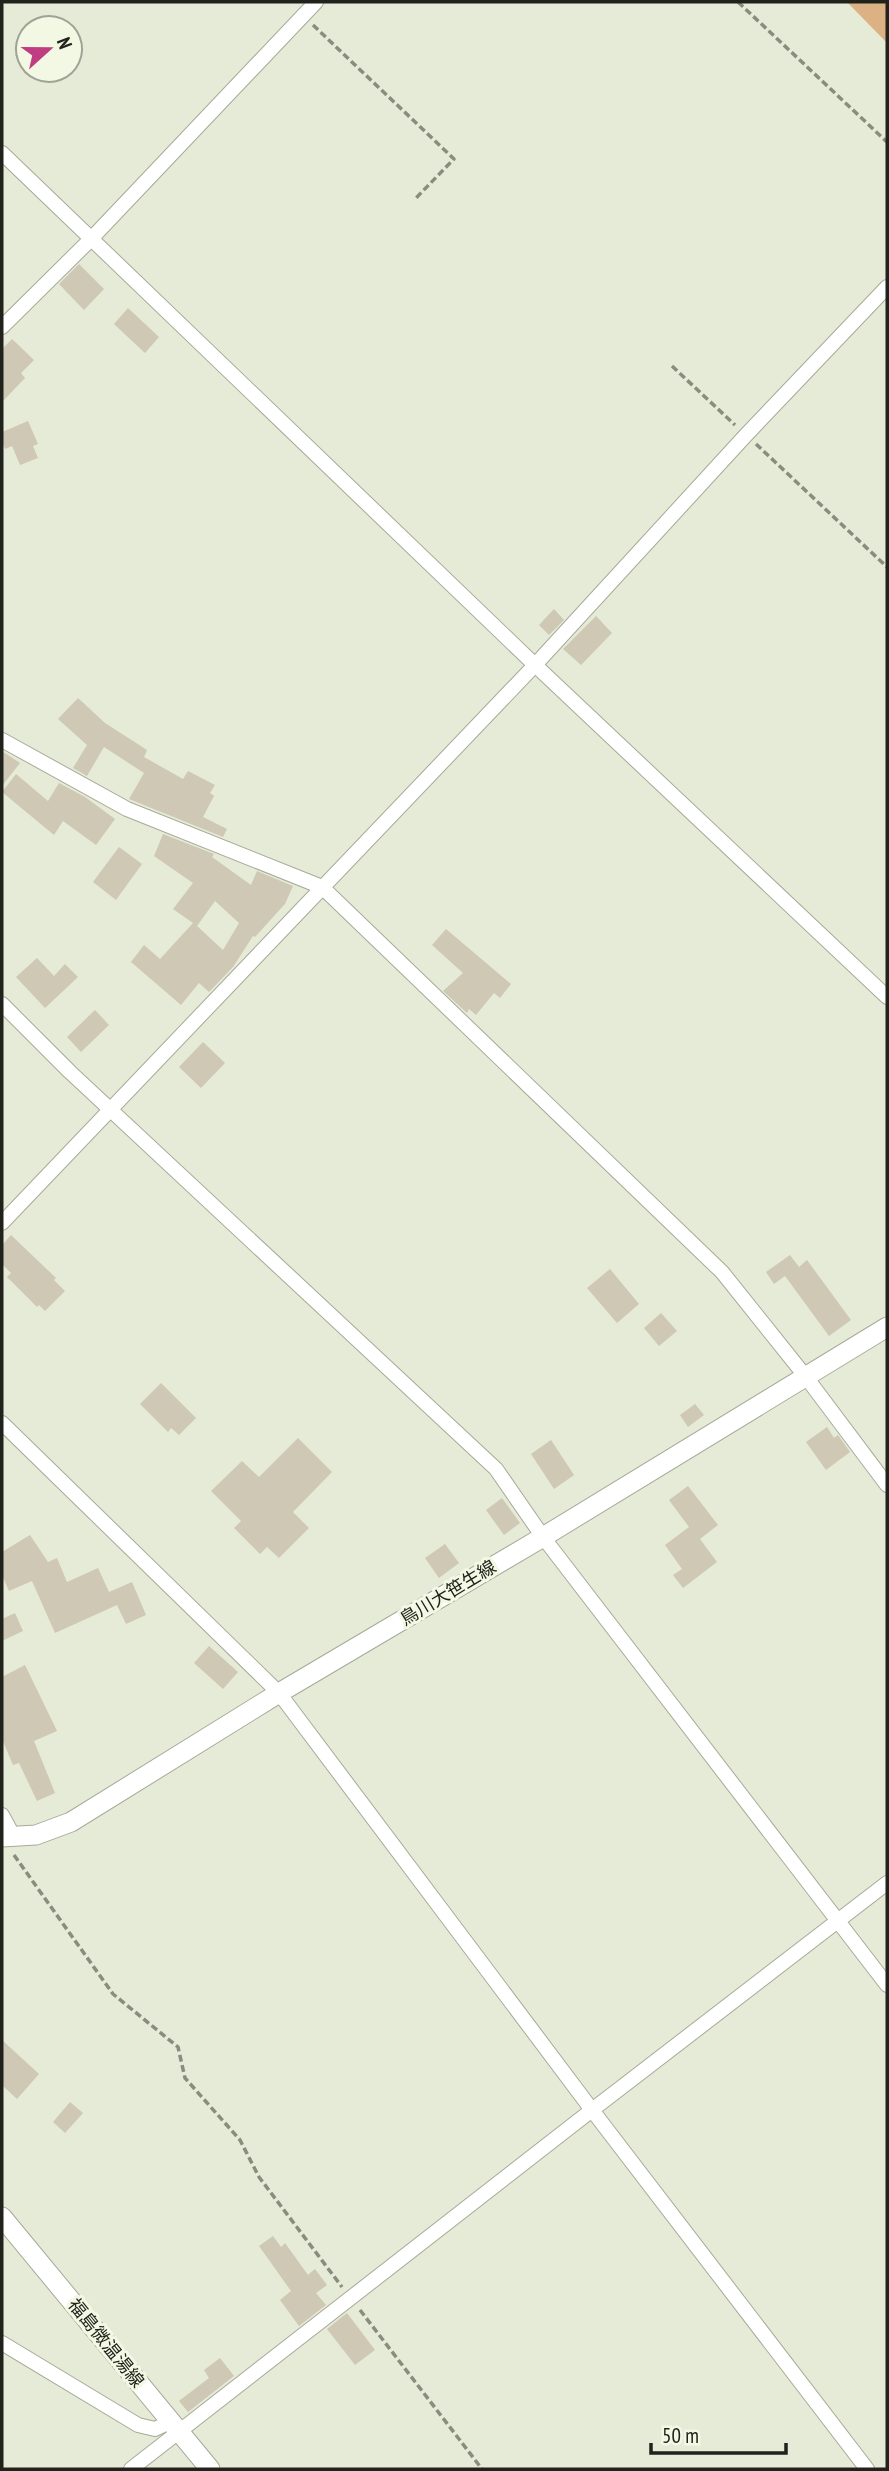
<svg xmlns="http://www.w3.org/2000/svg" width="889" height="2471" font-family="'PT Sans Narrow','Noto Sans JP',sans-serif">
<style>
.green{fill:#dcb285}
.building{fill:#cec8b4;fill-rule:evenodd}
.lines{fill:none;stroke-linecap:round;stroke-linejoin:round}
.street-casing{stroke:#a6aa97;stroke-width:16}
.secondary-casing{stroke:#a6aa97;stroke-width:21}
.path{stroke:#898c7e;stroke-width:3.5;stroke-dasharray:7 3.5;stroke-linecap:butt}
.street{stroke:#fff;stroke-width:14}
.secondary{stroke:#fff;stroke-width:19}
.labels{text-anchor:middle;stroke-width:6;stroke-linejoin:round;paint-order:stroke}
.street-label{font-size:18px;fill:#20221b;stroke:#f3f8e4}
</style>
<rect width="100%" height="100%" fill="#e6ebd7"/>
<!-- green -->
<path class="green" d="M741 2H887V43L847 2Z"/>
<!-- building -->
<g class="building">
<path d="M79 264 104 289 84 310 59 284Z"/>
<path d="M128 308 159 337 145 353 114 324Z"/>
<path d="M12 339 34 360 21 373 25 378 2 402V349Z"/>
<path d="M28 421 38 444 33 446 38 458 20 465 12 446 5 449 2 441V432Z"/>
<path d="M554 609 564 620 549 635 539 625Z"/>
<path d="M596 616 612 633 581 665 563 649Z"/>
<path d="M78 698 105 723 147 750 144 757 183 779 188 771 215 785 210 793 214 796 203 817 227 829 223 837 129 799 144 773 104 747 87 776 73 768 87 745 58 719Z"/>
<path d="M2 751 20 763 2 786Z"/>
<path d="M16 774 48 801 59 783 85 797 115 819 96 845 63 821 54 835 2 792Z"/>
<path d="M163 834 214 854 212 857 251 885 257 871 293 886 285 904 255 937 253 936 233 967 209 992 199 983 181 1005 131 962 144 945 160 959 193 923 173 909 193 883 154 856ZM215 901 239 923 223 950 197 926Z"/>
<path d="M119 847 142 864 116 900 93 882Z"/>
<path d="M446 929 511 984 500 998 494 993 476 1015 469 1009 467 1013 443 991 463 973 432 945Z"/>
<path d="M37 958 54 976 65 964 78 977 45 1008 16 977Z"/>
<path d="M95 1010 109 1025 81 1052 67 1037Z"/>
<path d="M203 1042 225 1063 201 1088 179 1067Z"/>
<path d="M11 1235 56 1278 54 1280 65 1291 45 1311 39 1305 37 1307 7 1277 11 1273 2 1264V1245Z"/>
<path d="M790 1255 799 1267 807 1260 851 1320 829 1336 785 1276 774 1284 766 1272Z"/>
<path d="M610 1269 639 1304 617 1323 587 1288Z"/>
<path d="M661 1313 677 1331 659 1346 644 1328Z"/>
<path d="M161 1383 196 1418 179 1435 171 1428 168 1432 140 1404Z"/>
<path d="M695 1404 704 1415 688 1427 680 1415Z"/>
<path d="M827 1427 834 1438 838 1435 850 1452 826 1470 806 1442Z"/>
<path d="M298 1438 332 1472 293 1512 309 1528 279 1558 267 1547 260 1554 234 1528 241 1521 211 1491 242 1461 259 1477Z"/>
<path d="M551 1440 574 1475 554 1489 531 1454Z"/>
<path d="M688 1486 718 1525 700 1539 717 1562 683 1588 673 1575 682 1569 665 1545 689 1527 669 1500Z"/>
<path d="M502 1498 520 1523 504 1535 486 1510Z"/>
<path d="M30 1535 48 1562 57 1558 67 1582 98 1568 109 1592 132 1582 146 1615 126 1624 117 1605 55 1633 32 1581 9 1591 2 1575V1552Z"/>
<path d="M445 1544 459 1563 439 1578 425 1558Z"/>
<path d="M15 1613 23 1631 2 1641V1619Z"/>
<path d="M209 1646 238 1672 223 1689 194 1663Z"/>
<path d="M25 1665 57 1731 34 1741 55 1793 37 1801 19 1763 13 1765 2 1739V1677Z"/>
<path d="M2 2040 39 2074 17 2099 2 2085Z"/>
<path d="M70 2102 83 2113 65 2133 53 2122Z"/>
<path d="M273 2236 281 2247 285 2243 308 2275 315 2269 327 2285 316 2293 326 2305 299 2326 280 2300 291 2291 259 2246Z"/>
<path d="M347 2313 375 2350 355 2365 327 2329Z"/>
<path d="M220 2358 234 2376 188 2412 179 2401 209 2378 204 2370Z"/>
</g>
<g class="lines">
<!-- street casing -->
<g class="street-casing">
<g id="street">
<path d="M2 153 535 665 887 997"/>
<path d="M2 327 91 239 316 2"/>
<path d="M2 740 127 809 322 887 722 1272 806 1377 887 1485"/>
<path d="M2 1004 70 1072 496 1469 543 1537 887 1985"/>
<path d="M2 1223 535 665 746 435 887 287"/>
<path d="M2 1423 279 1693 592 2110 867 2469"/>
<path d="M2 1815 14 1837"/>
<path d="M2 2343 138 2425 155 2429 170 2422"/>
<path d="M131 2469 592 2110 887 1883"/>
</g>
</g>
<!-- secondary casing -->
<g class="secondary-casing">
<g id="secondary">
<path d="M2 1837 36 1835 71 1822 279 1693 543 1537 887 1327"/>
<path d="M2 2217 210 2469"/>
</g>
</g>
<!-- path -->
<g class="path">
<path d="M738 2 887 142"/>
<path d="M313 25 454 159 416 198"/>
<path d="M672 366 735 425"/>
<path d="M756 444 887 567"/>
<path d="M14 1855 113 1994 178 2047 185 2078 240 2140 259 2177 342 2287"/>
<path d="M360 2310 482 2469"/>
</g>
<!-- street -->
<use href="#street" class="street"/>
<!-- secondary -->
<use href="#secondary" class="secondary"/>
</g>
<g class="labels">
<!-- street labels -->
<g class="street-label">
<text transform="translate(448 1593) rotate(-31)" y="6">鳥川大笹生線</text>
<text transform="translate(106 2343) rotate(51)" y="6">福島微温湯線</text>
</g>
</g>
<!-- border -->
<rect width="889" height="2471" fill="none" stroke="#20221b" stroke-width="7"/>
<!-- north arrow -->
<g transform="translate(49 49) rotate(69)"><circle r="33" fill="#f3f8e4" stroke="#9fa294" stroke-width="2"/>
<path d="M0-5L12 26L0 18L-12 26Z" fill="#c13d81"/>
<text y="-10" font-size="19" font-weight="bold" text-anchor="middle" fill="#20221b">N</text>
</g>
<!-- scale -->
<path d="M651 2443v10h135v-10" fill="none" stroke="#20221b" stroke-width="3.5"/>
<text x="662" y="2443" font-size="21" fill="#20221b" stroke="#f3f8e4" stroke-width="5" paint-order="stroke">50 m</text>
</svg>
